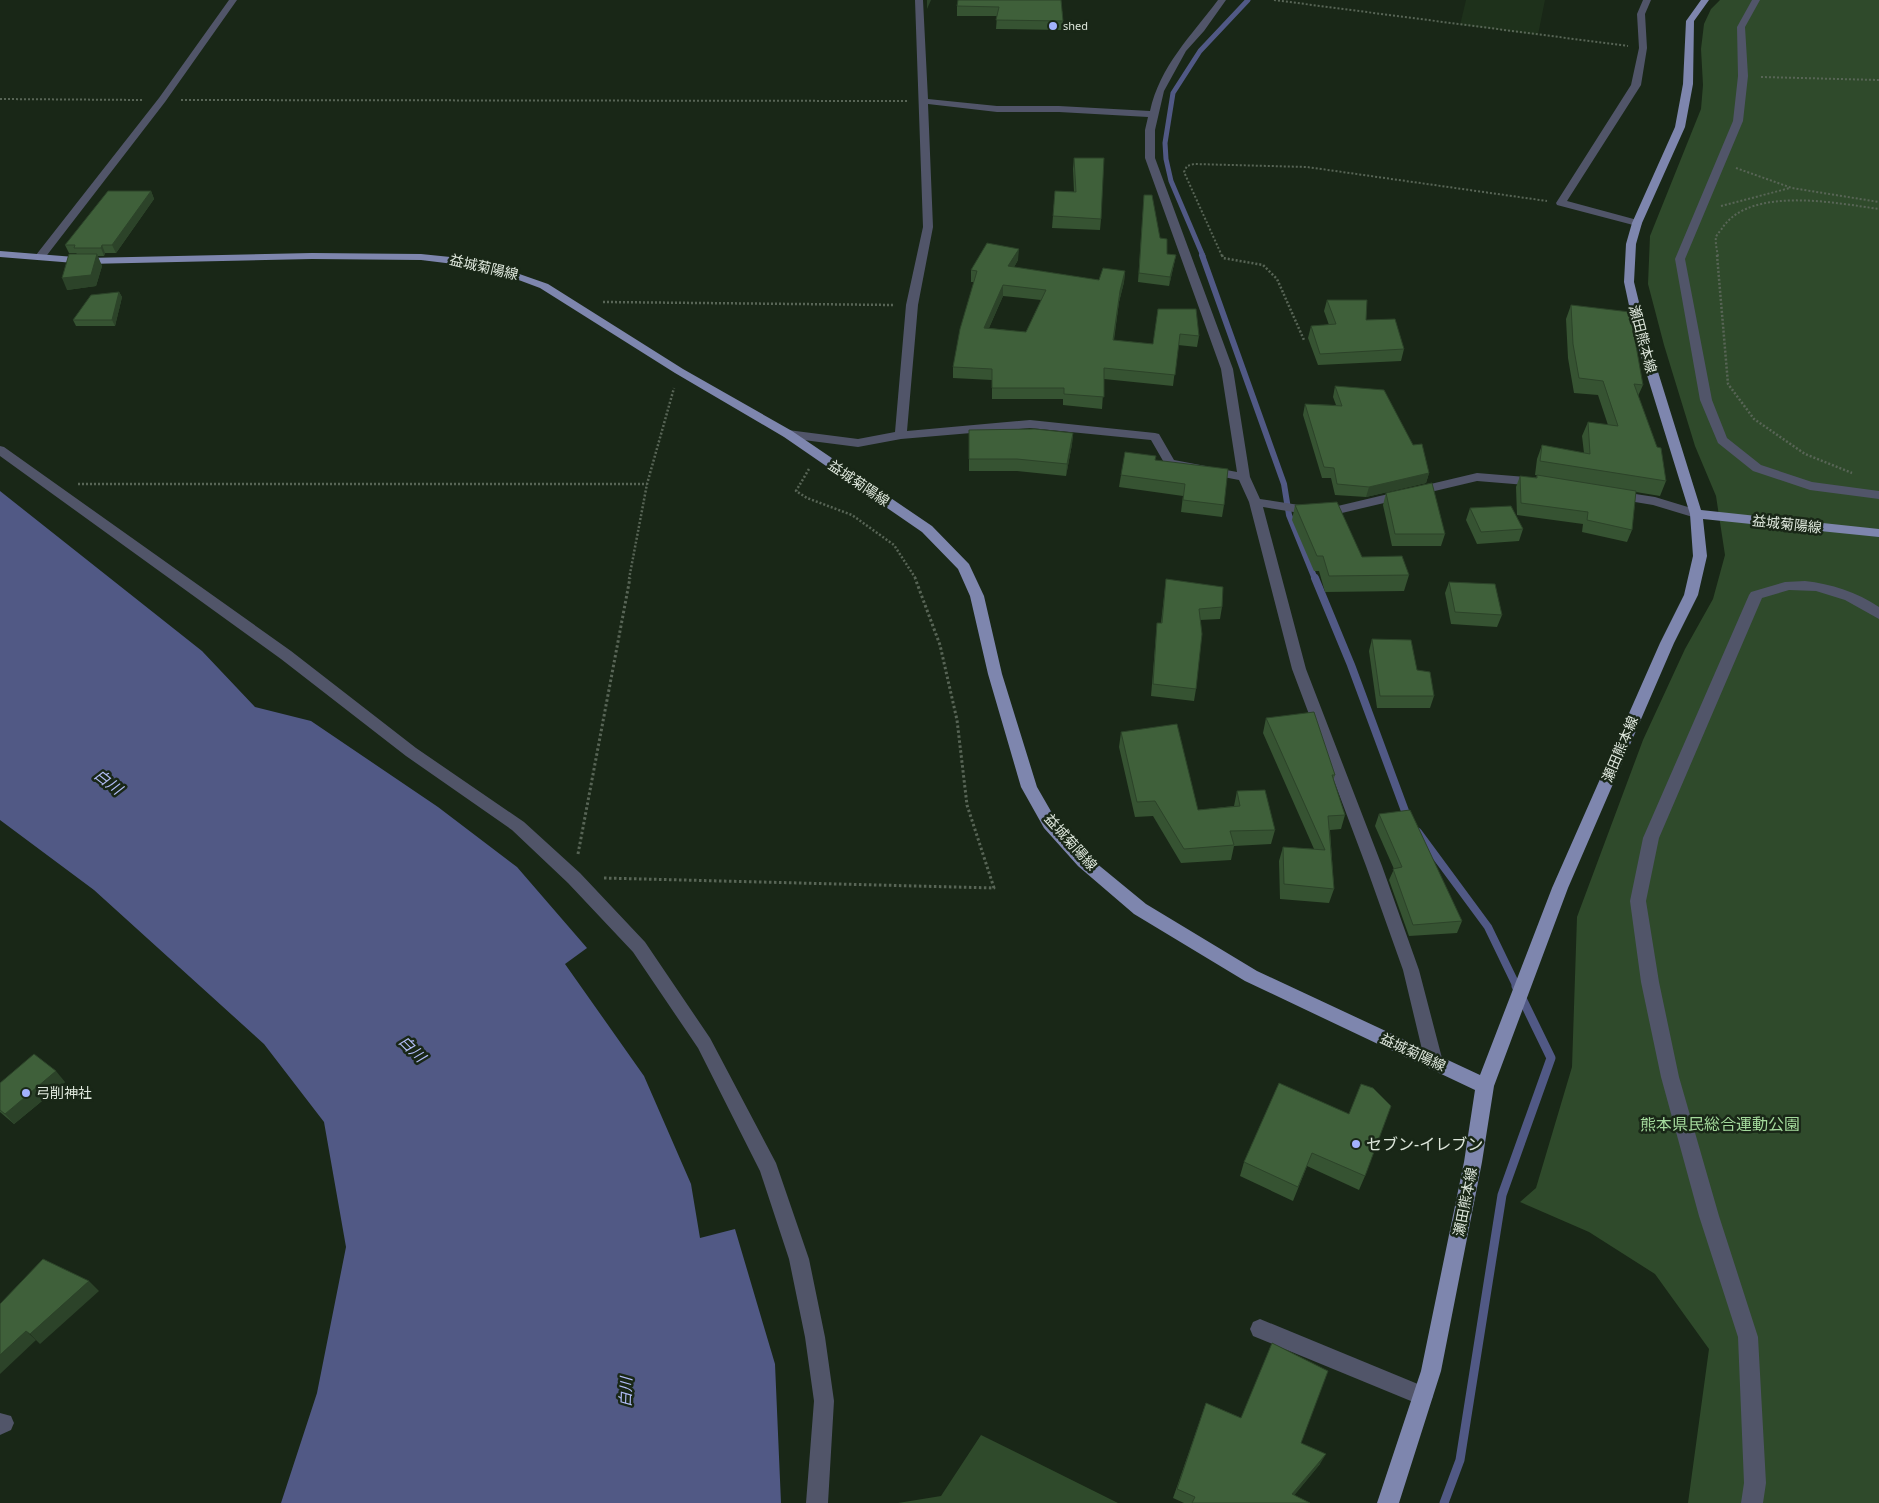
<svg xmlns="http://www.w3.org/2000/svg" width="1879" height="1503" font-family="'Noto Sans','Noto Sans JP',sans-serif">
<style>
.built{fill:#1e311b}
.green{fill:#2f4a2b}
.water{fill:#515985}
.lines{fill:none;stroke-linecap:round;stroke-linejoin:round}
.stream-far3{stroke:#515985;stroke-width:5}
.stream-far2{stroke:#515985;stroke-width:6}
.stream-far1{stroke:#515985;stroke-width:8}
.stream{stroke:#515985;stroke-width:9}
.path-far2{stroke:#586556;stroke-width:2;stroke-dasharray:2 2;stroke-linecap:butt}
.path-far1{stroke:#586556;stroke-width:2.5;stroke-dasharray:2 2;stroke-linecap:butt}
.path{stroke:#586556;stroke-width:3;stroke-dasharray:2.5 2.5;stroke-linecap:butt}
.minor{fill:#515569;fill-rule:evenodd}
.major{fill:#7e86ae;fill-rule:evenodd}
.wall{fill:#365332;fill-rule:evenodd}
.shaded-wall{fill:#2c4329}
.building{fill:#3f603a;stroke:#2c4329;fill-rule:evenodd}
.poi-dot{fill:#a3b2fd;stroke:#192717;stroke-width:2}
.labels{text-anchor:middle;stroke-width:5;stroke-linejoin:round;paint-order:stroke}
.far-poi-label{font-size:11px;fill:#dee7dc;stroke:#192717;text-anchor:start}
.street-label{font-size:14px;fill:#dee7dc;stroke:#192717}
.poi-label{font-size:14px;fill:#dee7dc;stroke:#192717;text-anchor:start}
.water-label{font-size:15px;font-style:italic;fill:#b1bcf5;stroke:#192717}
.near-park-label{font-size:16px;fill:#a4da9c;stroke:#192717}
.near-poi-label{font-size:16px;fill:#dee7dc;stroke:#192717;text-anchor:start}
</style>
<rect width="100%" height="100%" fill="#192717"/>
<!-- built -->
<path class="built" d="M1466 0H1545L1538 35 1460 25Z"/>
<!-- green -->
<g class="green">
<path d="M1720 0H1879V1503H1688L1709 1349 1655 1274 1589 1232 1520 1202 1536 1188 1572 1067 1577 917 1643 740 1685 649 1713 599 1725 555 1716 496 1695 446 1664 345 1648 284 1650 236 1701 109 1703 85 1701 49 1704 24 1711 9Z"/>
<path d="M981 1435 1118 1503H898L941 1496Z"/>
</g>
<!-- water -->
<path class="water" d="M0 491 202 651 255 707 311 721 438 807 517 867 587 948 565 964 644 1076 691 1184 700 1238 735 1229 775 1364 781 1503H281L317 1393 346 1247 324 1122 264 1044 94 890 0 820Z"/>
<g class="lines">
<!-- stream-far3 -->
<path class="stream-far3" d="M1203 256 1171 181 1166 159 1165 143 1173 93 1200 51 1248 0"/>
<!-- stream-far2 -->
<path class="stream-far2" d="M1202 255 1284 484 1289 515 1315 579"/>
<!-- stream-far1 -->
<g class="stream-far1">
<path d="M1315 578 1351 665 1408 819"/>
<path d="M1418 832 1488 927 1517 987"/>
</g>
<!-- stream -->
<path class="stream" d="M1444 1503 1460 1460 1502 1195 1551 1058 1516 986"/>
<!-- path-far2 -->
<g class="path-far2">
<path d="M1274 0 1628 46"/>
<path d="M1761 77 1879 80"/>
<path d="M0 99 142 100"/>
<path d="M181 100 907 101"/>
<path d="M1736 168 1792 188 1879 202"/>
<path d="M1721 206 1790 188"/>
<path d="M1222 256 1184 172 1187 166 1194 164 1307 167 1547 201"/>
<path d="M1718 256C1717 251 1715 242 1716 237 1717 234 1721 230 1723 227 1752 186 1836 203 1879 209"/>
</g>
<!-- path-far1 -->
<g class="path-far1">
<path d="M1222 255 1223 258 1263 265 1277 279 1304 340"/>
<path d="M1717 255 1728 384 1754 419 1805 454 1852 473"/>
<path d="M603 302 894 305"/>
<path d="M809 469 796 491 807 498 852 515 894 545 916 579"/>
<path d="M78 484H647"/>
<path d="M629 579 647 484 674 388"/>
</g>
<!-- path -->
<g class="path">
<path d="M578 854 630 578"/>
<path d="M604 878 994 888 967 805 957 720 940 645 915 578"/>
</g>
<!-- minor -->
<g class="minor">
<path d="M229 0H237L165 102 44 259H36L35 257 36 255 159 98Z"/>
<path d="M915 0H923L928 99 997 106H1059L1150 111C1160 66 1191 36 1218 0H1226L1204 31 1186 51 1164 91 1155 130V158L1233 369 1250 477 1260 499 1325 509 1477 473 1539 478 1545 482 1539 486 1477 481 1325 517 1263 507 1306 669 1382 866 1419 970 1443 1062 1440 1067 1434 1070 1428 1067 1425 1062 1403 970 1366 866 1292 669 1249 502 1239 480 1166 466 1151 440 1030 428 901 439 858 447 788 438 782 434 788 430 858 439 895 432 906 305 923 227ZM928 104 997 112H1059L1148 117 1145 130V158L1221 369 1237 472 1174 460 1159 434 1155 433 1030 420 907 431 918 305 933 227Z"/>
<path d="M1643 0H1651L1645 14 1647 48 1641 85 1567 201 1641 221 1642 223 1641 225 1637 226 1557 205 1556 203 1631 85 1639 48 1637 14Z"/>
<path d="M1752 0H1760L1745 27 1748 76 1743 121 1685 259 1712 400 1727 438 1761 465 1812 482 1879 491V499L1810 490 1753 471 1718 443 1700 400 1675 259 1733 121 1738 76 1737 27Z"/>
<path d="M0 446 4 447 291 651 416 748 524 822 580 873 645 942 710 1038 776 1163 809 1259 825 1337 834 1401 828 1503H806L814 1401 805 1337 789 1259 760 1171 698 1048 633 952 568 883 512 830 406 756 281 659 0 456Z"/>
<path d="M1616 491 1655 497 1701 511 1702 514 1696 518 1653 505 1611 498 1610 495Z"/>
<path d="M1805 581C1831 584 1857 592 1879 607V619L1845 600 1816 591 1789 590 1762 598 1659 838 1646 901 1659 982 1679 1077 1719 1216 1758 1337 1766 1483 1763 1503H1741L1744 1483 1738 1337 1699 1216 1661 1077 1641 982 1630 901 1643 838 1749 595 1751 592 1785 582Z"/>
<path d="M1260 1319 1430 1389 1433 1396 1430 1403 1423 1406 1253 1336 1250 1329 1253 1322Z"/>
<path d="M0 1413 11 1416 14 1423 11 1430 0 1435Z"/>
</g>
<!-- major -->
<path class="major" d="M1701 0H1709L1694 21 1693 84 1685 127 1642 223 1636 244 1634 282 1649 343 1701 510 1879 529V537L1703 519 1707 556 1698 595 1674 643 1568 888 1494 1086 1482 1162 1441 1371 1399 1503H1377L1421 1371 1464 1162 1475 1090 1245 981 1134 914 1078 866 1044 828 1021 787 988 674 970 596 958 569 922 532 784 437 675 373 540 288 492 270 470 266 421 260 312 259 87 264 0 257V251L87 258 312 253 421 254 470 259 494 265 548 284 683 369 792 431 932 526 969 564 984 596 1002 674 1037 787 1056 820 1090 858 1146 904 1257 971 1480 1075 1552 888 1660 643 1684 595 1693 556 1690 514 1637 343 1624 282 1626 244 1632 223 1675 127 1683 84 1686 21Z"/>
</g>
<!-- wall -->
<g class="wall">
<path d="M1061 0 1063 21V30L996 29 997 16H957V6Z"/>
<path d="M1074 158 1101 219 1100 230 1052 228 1055 191 1074 192 1073 169Z"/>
<path d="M151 191 154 199 116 253H105L104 256H97L102 266 96 286 67 290 77 254 76 253H69L65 245Z"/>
<path d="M1144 195 1160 238 1167 254 1176 255 1174 264 1169 286 1138 282Z"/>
<path d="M1018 260 1014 267 1099 280 1125 271 1124 282 1119 302 1114 340 1153 344 1158 309 1199 336 1197 347 1178 345 1173 386 1104 379 1102 409 1063 405V399H992V380L953 378V367L974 282H971V270ZM1003 296 1041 300 1026 332 989 328Z"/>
<path d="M119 292 122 297 115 326H76L73 320Z"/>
<path d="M1327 300 1366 320 1404 349 1401 361 1318 365 1308 338 1311 326 1329 325 1324 311Z"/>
<path d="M1571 305 1643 385 1638 396 1666 481 1660 496 1636 492 1632 530 1627 542 1582 532 1583 524 1517 515 1516 487 1520 476 1536 478 1537 475H1535L1537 459 1542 445 1584 453 1582 436 1588 422 1608 425 1598 395 1574 393 1568 358 1566 319Z"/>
<path d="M1335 386 1413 445 1429 473 1426 483 1366 497 1335 495 1331 478H1322L1303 415 1305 404 1336 405 1333 397Z"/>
<path d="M1073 433 1072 444 1066 476 1017 471H969V442Z"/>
<path d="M1155 460 1224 505 1222 517 1181 512 1183 496 1119 487 1121 475Z"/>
<path d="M1386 493 1445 534 1441 546H1392L1383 505Z"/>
<path d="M1295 505 1362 557 1409 575 1404 591 1325 592 1319 571H1314L1292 520Z"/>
<path d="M1470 508 1523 529 1519 541 1477 544 1466 520Z"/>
<path d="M1166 579 1222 607 1220 619 1200 620 1196 689 1194 701 1151 696 1156 635 1157 623H1161Z"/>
<path d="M1449 582 1502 615 1497 627 1451 624 1445 593Z"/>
<path d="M1372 639 1417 670 1434 696 1430 708H1377L1369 651Z"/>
<path d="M1266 718 1335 775 1333 781 1345 815 1341 829 1330 830 1334 889 1329 903 1280 899 1279 861 1283 847 1314 849 1263 733Z"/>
<path d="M1121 732 1198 810 1234 806 1237 791 1275 830 1271 844 1234 846 1231 860 1181 863 1153 816 1135 817 1119 747Z"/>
<path d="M1379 814 1462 921 1457 933 1409 936 1389 880 1394 869 1375 826Z"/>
<path d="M65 1082 14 1124 0 1112V1083Z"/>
<path d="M1279 1083 1365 1176 1359 1190 1307 1166 1293 1201 1240 1176 1244 1162Z"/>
<path d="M1206 1403 1301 1443 1320 1464 1294 1495 1310 1503H1184L1173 1498Z"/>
</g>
<!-- shaded-wall -->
<g class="shaded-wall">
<path d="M927 0H931L927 9Z"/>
<path d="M151 191 154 199 116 253 112 245Z"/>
<path d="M102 245 105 253 104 256 101 248Z"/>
<path d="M1019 249 1018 260 1008 278V266Z"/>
<path d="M97 254 102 266 96 286 67 290 62 278Z"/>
<path d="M1176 255 1174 264 1169 286 1170 277Z"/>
<path d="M1125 271 1124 282 1119 302 1112 352 1120 291Z"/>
<path d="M1003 285V296L984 339V328Z"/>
<path d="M119 292 122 297 115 326 112 320Z"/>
<path d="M1073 433 1072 444 1066 476 1067 464Z"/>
<path d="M1429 473 1426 483 1366 497 1369 487Z"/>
<path d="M56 1071 65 1082 14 1124 5 1114Z"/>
<path d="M89 1281 99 1291 40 1344 30 1334Z"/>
<path d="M26 1331 36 1340 0 1374V1355Z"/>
<path d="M1326 1454 1320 1464 1288 1503 1292 1494Z"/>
</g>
<!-- building -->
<g class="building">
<path d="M958 0H1061L1063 21 996 20 999 7 957 6Z"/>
<path d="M1074 158H1104L1101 219 1053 216 1055 191 1076 192Z"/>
<path d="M108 191H151L112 245H102L101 248H74L75 245H65Z"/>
<path d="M1144 195H1152L1160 238 1167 239V254L1176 255 1170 277 1139 273Z"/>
<path d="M987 243 1019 249 1008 266 1099 280 1103 268 1125 271 1120 291 1113 340 1153 344 1158 309H1196L1199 336 1180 334 1175 375 1104 368V397L1064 394V388H992V369L953 367 960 329 977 271 971 270ZM1003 285 1046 290 1026 332 984 328Z"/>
<path d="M69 254H97L91 275 62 278Z"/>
<path d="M119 292 112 320H73L91 295Z"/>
<path d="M1327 300H1367L1366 320 1395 319 1404 349 1320 354 1311 326 1336 324Z"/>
<path d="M1571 305 1630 312 1643 385 1634 384 1657 447 1661 448 1666 481 1540 461 1542 445 1590 454 1588 422 1618 426 1603 381 1579 378 1573 344Z"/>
<path d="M1335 386 1384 390 1413 445 1422 444 1429 473 1369 487 1337 484 1334 468 1324 467 1305 404 1342 406Z"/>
<path d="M1035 429 1073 433 1067 464 1017 459H969V430Z"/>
<path d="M1125 452 1156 456 1155 460 1228 469 1224 505 1183 500 1185 484 1121 475Z"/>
<path d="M1537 475 1636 491 1632 530 1587 520 1588 512 1521 503 1520 476 1537 478Z"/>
<path d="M1432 483 1445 534H1395L1386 493Z"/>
<path d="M1337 502 1362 557 1402 556 1409 575 1329 576 1323 556H1317L1295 505Z"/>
<path d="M1511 506 1523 529 1481 532 1470 508Z"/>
<path d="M1166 579 1223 587 1222 607 1199 609 1202 634 1196 689 1153 684 1157 623H1162Z"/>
<path d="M1449 582 1495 584 1502 615 1455 612Z"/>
<path d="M1372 639 1411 640 1417 670 1430 672 1434 696H1380Z"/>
<path d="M1314 712 1335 775H1332L1345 815 1328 816 1334 889 1284 884 1283 847 1325 850 1266 718Z"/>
<path d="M1177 724 1198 810 1240 806 1237 791 1265 790 1275 830 1230 831 1234 845 1184 849 1155 801 1137 802 1121 732Z"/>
<path d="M1410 810 1462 921 1413 925 1393 869 1402 867 1379 814Z"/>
<path d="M34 1054 56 1071 5 1114 0 1110V1083Z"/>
<path d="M1279 1083 1349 1114 1361 1084 1373 1088 1391 1106 1365 1176 1312 1153 1298 1187 1244 1162Z"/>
<path d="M43 1259 89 1281 30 1334 26 1331 0 1355V1304Z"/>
<path d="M1272 1343 1328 1371 1301 1443 1326 1454 1292 1494 1310 1503H1192L1195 1497 1177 1489 1206 1403 1241 1418Z"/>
</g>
<!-- markers -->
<g class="poi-dot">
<circle cx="1053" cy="26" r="5"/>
<circle cx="26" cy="1093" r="5"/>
<circle cx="1356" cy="1144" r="5"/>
</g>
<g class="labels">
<!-- far-poi labels -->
<g class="far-poi-label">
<text x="1063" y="30">shed</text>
</g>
<!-- street labels -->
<g class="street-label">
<text transform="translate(484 267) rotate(13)" y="5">益城菊陽線</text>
<text transform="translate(1643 339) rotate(75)" y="5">瀬田熊本線</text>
<text transform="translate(859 483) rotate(34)" y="5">益城菊陽線</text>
<text transform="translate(1787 524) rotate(6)" y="5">益城菊陽線</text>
<text transform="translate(1620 749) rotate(-67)" y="5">瀬田熊本線</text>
<text transform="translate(1071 842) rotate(48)" y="5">益城菊陽線</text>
<text transform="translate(1413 1052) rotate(25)" y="5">益城菊陽線</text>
<text transform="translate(1465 1202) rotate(-79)" y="5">瀬田熊本線</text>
</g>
<!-- poi labels -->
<g class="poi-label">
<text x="36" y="1098">弓削神社</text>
</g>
<!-- water labels -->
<g class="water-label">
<text transform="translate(108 782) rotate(38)" y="5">白川</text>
<text transform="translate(412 1049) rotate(45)" y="5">白川</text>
<text transform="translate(626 1392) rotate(-88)" y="5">白川</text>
</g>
<!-- near-park labels -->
<g class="near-park-label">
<text x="1720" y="1130">熊本県民総合運動公園</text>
</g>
<!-- near-poi labels -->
<g class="near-poi-label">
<text x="1366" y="1150">セブン-イレブン</text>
</g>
</g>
</svg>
